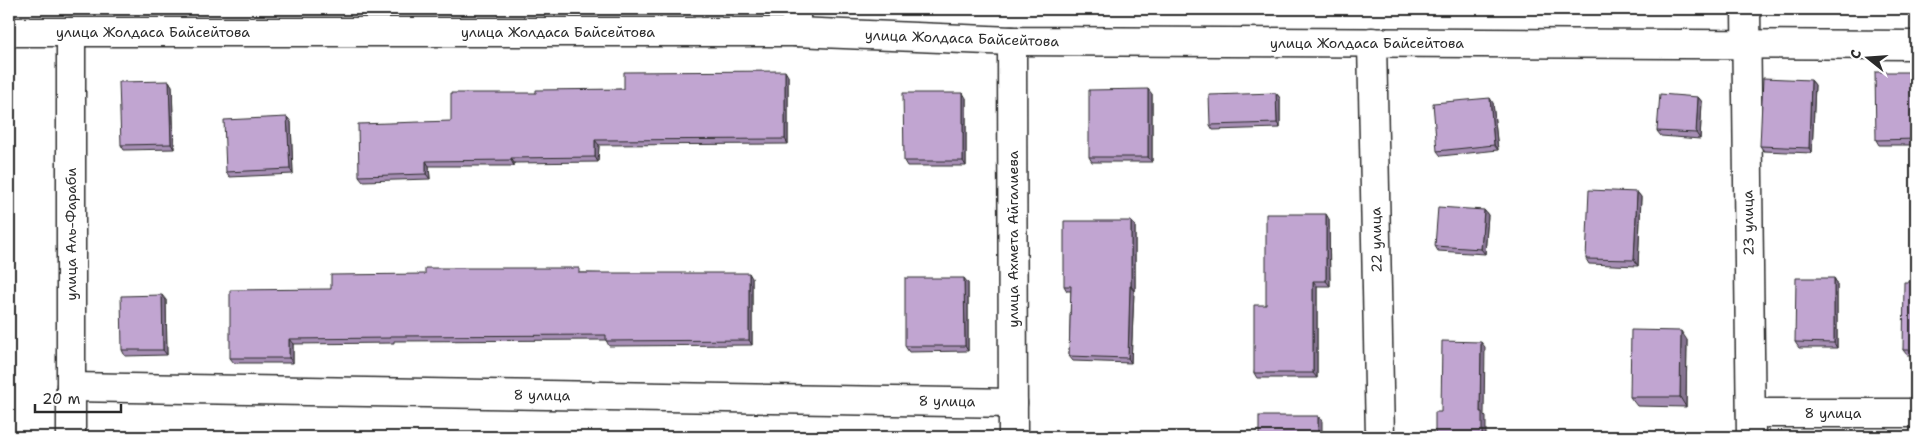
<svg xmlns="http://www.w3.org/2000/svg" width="1925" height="446" font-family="'Shantell Sans',sans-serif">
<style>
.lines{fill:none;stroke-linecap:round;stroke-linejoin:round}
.minor-casing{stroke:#2b2b2b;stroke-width:31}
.minor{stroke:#fff;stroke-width:28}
.wall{fill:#a68eb4;stroke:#2b2b2b}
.shaded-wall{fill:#877492;stroke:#2b2b2b}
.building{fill:#c1a5d1;stroke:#2b2b2b}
.labels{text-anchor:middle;stroke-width:4.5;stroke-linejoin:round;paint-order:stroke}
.street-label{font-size:14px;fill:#2b2b2b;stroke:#fff}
</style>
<rect width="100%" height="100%" fill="#fff"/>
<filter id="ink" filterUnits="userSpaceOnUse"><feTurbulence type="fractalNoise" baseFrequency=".02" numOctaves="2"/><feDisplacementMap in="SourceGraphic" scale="10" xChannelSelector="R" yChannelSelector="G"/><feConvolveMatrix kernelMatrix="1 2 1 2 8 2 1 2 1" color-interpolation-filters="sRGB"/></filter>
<g filter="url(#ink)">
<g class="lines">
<!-- minor casing -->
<g class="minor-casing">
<g id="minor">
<path d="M1746 9 1751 437"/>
<path d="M9 32H796L1012 41 1916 45"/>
<path d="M71 32V437"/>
<path d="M796 32V9"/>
<path d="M1012 41 1013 437"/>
<path d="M1372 42 1380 437"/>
<path d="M71 387 1013 403"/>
<path d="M1751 413H1916"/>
</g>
</g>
<!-- minor -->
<use href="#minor" class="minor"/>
</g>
<!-- wall -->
<g class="wall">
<path d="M1916 72V145H1879L1876 140Z"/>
<path d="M788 76V144L599 145 598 162 514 163V166H429L430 179 363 181 359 176 451 121 536 93 624 89Z"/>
<path d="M1811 80 1815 85 1812 153 1764 151 1760 146Z"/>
<path d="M169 81 172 86 174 149 124 150 121 145Z"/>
<path d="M1276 93 1280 98V128L1213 130 1210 125Z"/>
<path d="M1152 94V162H1092L1089 157Z"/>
<path d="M1698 97 1702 102 1700 139 1661 136 1657 131Z"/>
<path d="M966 98V166H907L904 161Z"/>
<path d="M1493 103 1498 150 1441 156 1437 151Z"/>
<path d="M287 117 291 122 293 174 230 177 226 172Z"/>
<path d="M1637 192 1641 197 1638 266 1589 264 1586 259Z"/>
<path d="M1484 210 1488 215 1485 254 1438 251 1435 246Z"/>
<path d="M1329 219 1330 286H1317V378H1257L1254 373 1266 305Z"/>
<path d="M1131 221 1135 226V291H1134L1131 363 1073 361 1069 356 1071 291H1067L1064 286Z"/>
<path d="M583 273 752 278V345L609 346 606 340 394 341V343L293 344V363H234L230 358 331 289Z"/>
<path d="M1834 278 1837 283V348H1799L1795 342Z"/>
<path d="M1916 282V355H1907L1903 350Z"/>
<path d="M968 283V351L909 352 905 346Z"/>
<path d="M166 300 167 355 125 356 122 350Z"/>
<path d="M1687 340 1686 407 1637 406 1630 397Z"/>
</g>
<!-- shaded-wall -->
<g class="shaded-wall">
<path d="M785 71 788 76V144L785 139Z"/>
<path d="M1811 80 1815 85 1812 153 1809 148Z"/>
<path d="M169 81 172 86 174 149 171 144Z"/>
<path d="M1148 89 1152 94V162L1148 157Z"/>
<path d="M963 93 966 98V166L963 161Z"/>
<path d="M1276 93 1280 98V128L1277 123Z"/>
<path d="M1698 97 1702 102 1700 139 1696 133Z"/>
<path d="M1490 98 1493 103 1498 150 1494 145Z"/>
<path d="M287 117 291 122 293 174 290 169Z"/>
<path d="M595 140 599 145 598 162 595 157Z"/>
<path d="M511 158 514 163V166L511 160Z"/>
<path d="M426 161 429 166 430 179 426 174Z"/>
<path d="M1637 192 1641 197 1638 266 1634 260Z"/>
<path d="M1484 210 1488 215 1485 254 1481 249Z"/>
<path d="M1326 214 1329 219 1330 286 1326 281Z"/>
<path d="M1131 221 1135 226V291L1131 286Z"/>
<path d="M749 273 752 278V345L749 340Z"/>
<path d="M964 278 968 283V351L965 346Z"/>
<path d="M1834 278 1837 283V348L1834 343Z"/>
<path d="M1313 281 1317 286V378L1313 373Z"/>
<path d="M1130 286 1134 291 1131 363 1128 358Z"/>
<path d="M162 295 166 300 167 355 163 350Z"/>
<path d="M1681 331 1687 340 1686 407 1680 397Z"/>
<path d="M289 339 293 344V363L289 358Z"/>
<path d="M1481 342 1485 347 1484 415 1486 417V437H1482L1480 412Z"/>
<path d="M1318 416 1322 421V437H1318Z"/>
</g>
<!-- building -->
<g class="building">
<path d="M785 71V139L595 140V157L511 158V160L426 161V174L359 176 358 124 451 121V93H536V90L624 89V72Z"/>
<path d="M1875 72H1916V139L1876 140Z"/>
<path d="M1763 78 1811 80 1809 148 1760 146Z"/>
<path d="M169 81 171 144 121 145 119 82Z"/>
<path d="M1148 89V157H1089V90Z"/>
<path d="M903 93H963V161H904Z"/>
<path d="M1276 93 1277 123 1210 125 1209 95Z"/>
<path d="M1660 94 1698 97 1696 133 1657 131Z"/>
<path d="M1490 98 1494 145 1437 151 1433 103Z"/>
<path d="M287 117 290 169 226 172 224 120Z"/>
<path d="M1589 190 1637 192 1634 260 1586 259Z"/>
<path d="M1438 207 1484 210 1481 249 1435 246Z"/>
<path d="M1266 214H1326V281H1313V373H1254V305H1266Z"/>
<path d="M1064 221H1131V286H1130L1128 358 1069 356 1071 286H1064Z"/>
<path d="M425 268H579V273H749V340L606 341V335L390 336V338L289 339V358H230V290L331 289V275L425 274Z"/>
<path d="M905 278H964L965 346H905Z"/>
<path d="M1796 278H1834V343L1795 342Z"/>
<path d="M1904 282H1916V350H1903Z"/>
<path d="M162 295 163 350H122L121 296Z"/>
<path d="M1631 330 1681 331 1680 397H1630Z"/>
<path d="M1442 341 1481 342 1480 412H1482V437H1435V412H1441Z"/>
<rect x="1259" y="416" width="59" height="21"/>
</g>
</g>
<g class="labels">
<!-- street labels -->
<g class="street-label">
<text x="153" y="37">улица Жолдаса Байсейтова</text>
<text x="558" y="37">улица Жолдаса Байсейтова</text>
<text transform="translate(962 38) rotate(2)" y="5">улица Жолдаса Байсейтова</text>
<text x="1367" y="48">улица Жолдаса Байсейтова</text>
<text transform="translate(1748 223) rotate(-91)" y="5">23 улица</text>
<text transform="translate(71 234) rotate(-90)" y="5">улица Аль-Фараби</text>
<text transform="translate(1013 239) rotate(-90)" y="5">улица Ахмета Айгалиева</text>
<text transform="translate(1376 240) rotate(-91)" y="5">22 улица</text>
<text transform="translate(542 395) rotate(1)" y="5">8 улица</text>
<text transform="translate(947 401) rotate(1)" y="5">8 улица</text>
<text x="1833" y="418">8 улица</text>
</g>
</g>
<!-- margin -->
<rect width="1925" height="446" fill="none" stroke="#fff" stroke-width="30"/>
<rect x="15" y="15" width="1895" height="416" fill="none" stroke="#2b2b2b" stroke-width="2" filter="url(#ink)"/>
<!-- north arrow -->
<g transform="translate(1868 58) rotate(287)" stroke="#ffffff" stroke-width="4" paint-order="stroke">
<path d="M0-4L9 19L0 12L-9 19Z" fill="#2b2b2b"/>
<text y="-8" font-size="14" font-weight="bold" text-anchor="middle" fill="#2b2b2b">С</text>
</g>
<!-- scale -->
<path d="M35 404v8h86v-8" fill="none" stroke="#2b2b2b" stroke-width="2.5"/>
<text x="42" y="404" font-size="15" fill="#2b2b2b" stroke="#ffffff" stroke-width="4" paint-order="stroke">20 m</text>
</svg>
